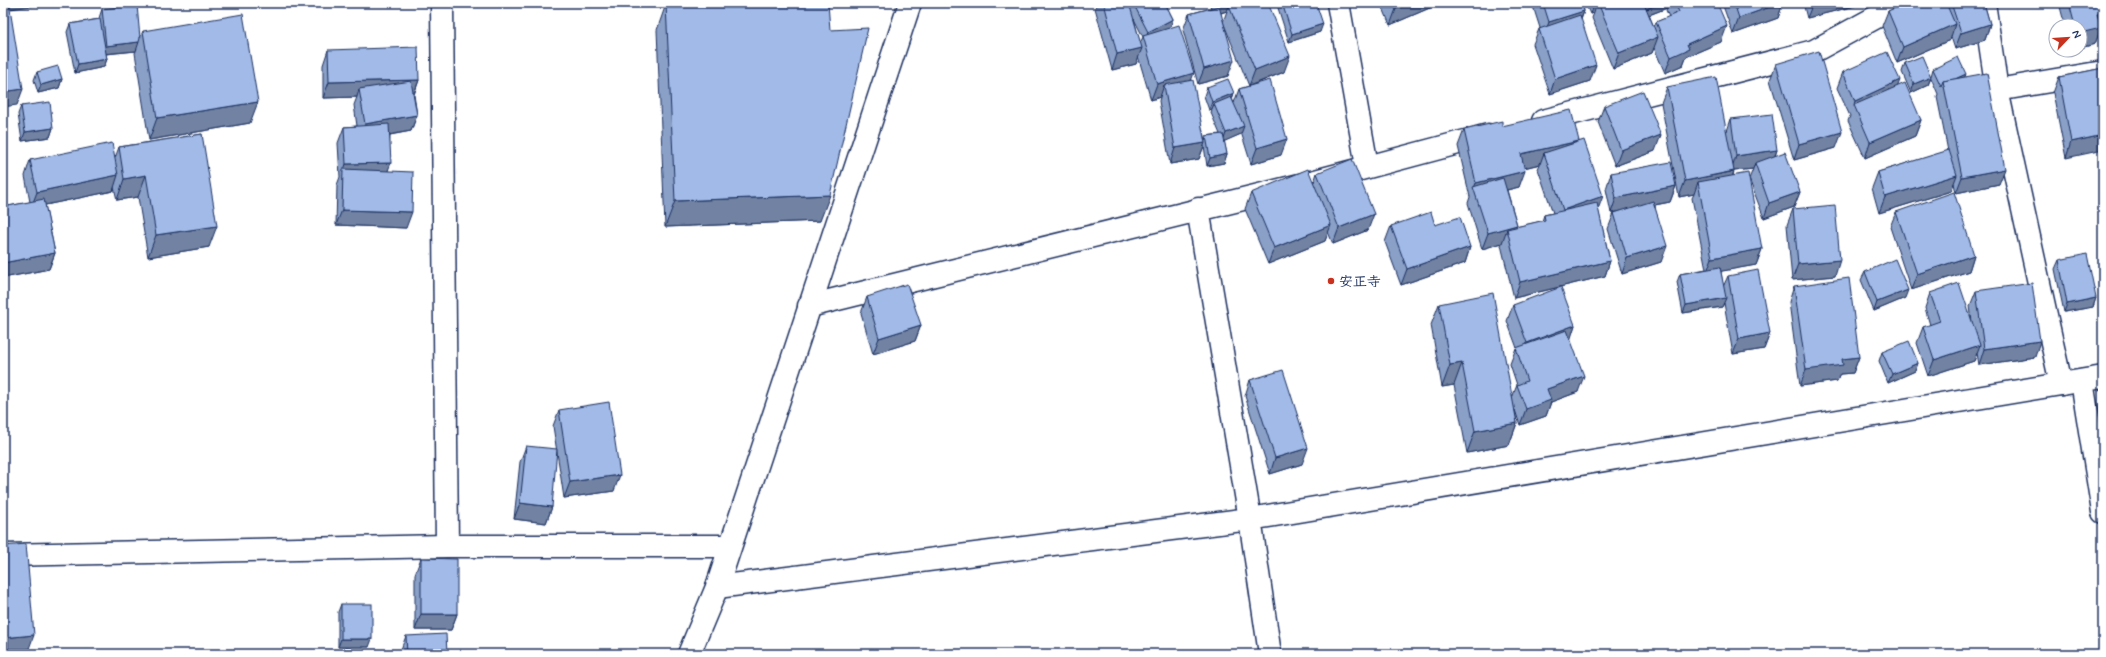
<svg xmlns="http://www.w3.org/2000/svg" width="2106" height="657" font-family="Mynerve,'Klee One',sans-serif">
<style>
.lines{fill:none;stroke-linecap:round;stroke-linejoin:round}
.street-casing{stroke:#1b2f5e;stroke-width:25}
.secondary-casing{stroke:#1b2f5e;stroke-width:25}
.street{stroke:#fff;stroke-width:22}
.secondary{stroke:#fff;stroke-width:22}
.wall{fill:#8aa0c7;stroke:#1b2f5e;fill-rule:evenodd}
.shaded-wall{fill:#7182a2;stroke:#1b2f5e}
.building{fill:#a1bae7;stroke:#1b2f5e}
.poi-dot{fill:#c8321e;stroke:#fff;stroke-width:1.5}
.labels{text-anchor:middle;stroke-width:3;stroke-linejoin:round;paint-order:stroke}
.poi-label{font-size:14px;font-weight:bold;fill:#1b2f5e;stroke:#fff;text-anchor:start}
</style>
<rect width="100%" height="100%" fill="#fff"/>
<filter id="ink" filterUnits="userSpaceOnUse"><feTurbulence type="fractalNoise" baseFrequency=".025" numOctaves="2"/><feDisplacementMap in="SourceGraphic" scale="8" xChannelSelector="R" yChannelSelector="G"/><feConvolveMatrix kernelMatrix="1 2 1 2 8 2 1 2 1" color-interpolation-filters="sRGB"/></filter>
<g filter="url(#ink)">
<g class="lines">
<!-- street casing -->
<g class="street-casing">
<g id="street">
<path d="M442 3 447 546"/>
<path d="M1338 3 1367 166"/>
<path d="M1984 3 1997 90 2061 384"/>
<path d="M1997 90 2103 72"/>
<path d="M1543 121 1814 51 1902 3"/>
<path d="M1198 209 1250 519 1270 654"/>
<path d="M809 306 1308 183 1488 135"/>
<path d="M2082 381 2103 512"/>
<path d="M3 555 447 546H730"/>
<path d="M717 587 1250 519 2103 377"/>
</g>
</g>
<!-- secondary casing -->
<g class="secondary-casing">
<path id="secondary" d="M689 654 717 587 910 3"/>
</g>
<!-- street -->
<use href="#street" class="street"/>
<!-- secondary -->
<use href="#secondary" class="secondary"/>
</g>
<!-- wall -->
<g class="wall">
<path d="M1097 3H1165L1173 19 1170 28 1191 80 1205 141 1206 136 1220 134 1211 113 1212 109 1209 110 1204 96 1207 87 1234 93 1232 99 1234 103 1239 89 1249 86 1223 22 1227 11 1221 13 1228 76 1198 84 1183 30 1189 14 1211 8 1209 3H1268L1284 72 1250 86 1281 155 1251 164 1241 132V134L1224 141 1227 154 1224 163 1207 166 1204 146 1199 159 1170 164 1159 101 1160 97 1151 100 1138 56 1136 64 1112 70 1095 8ZM1134 19 1143 37 1140 43Z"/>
<path d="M1280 3H1316L1320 32 1289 42 1278 8Z"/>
<path d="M1381 3H1433L1432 7 1390 25Z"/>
<path d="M1532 3H1582L1584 11 1581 20 1590 81 1550 94 1533 44 1539 29 1540 28Z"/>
<path d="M1585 3H1717L1721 42 1686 57 1683 65 1665 73 1654 48 1652 53 1613 69 1592 18 1594 13 1590 14ZM1667 8 1666 10 1669 17 1656 22 1654 27 1649 15Z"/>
<path d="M1722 3H1783L1778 18 1733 34Z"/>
<path d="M1803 3H1857L1855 6 1807 18Z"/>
<path d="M1906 3H1984L1990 24 1985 40 1955 49 1951 37 1950 40 1897 63 1882 26 1888 11Z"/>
<path d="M2059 3H2103V27L2101 28 2095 44 2080 48V26H2065Z"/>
<path d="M666 4 830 30 820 221 665 227 657 30Z"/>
<path d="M102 9 140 38 143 31 250 123 149 140 135 53 136 51 106 54 107 59 104 67 75 73 67 32 70 24 99 19V18Z"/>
<path d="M328 50 419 80 414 95 417 115 411 131 390 135 388 171 406 228 336 225 337 185 340 177 338 143 344 127 357 126 354 105 357 97 323 98V65Z"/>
<path d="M1905 63 1931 76 1933 69 1965 77 1999 184 1956 193 1954 183 1951 191 1879 213 1872 188 1878 172 1948 151 1937 97 1938 94 1931 78 1928 85 1911 93 1902 72Z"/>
<path d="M1776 64 1836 148 1794 160 1770 80Z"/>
<path d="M2103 68 2066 158 2053 93 2059 77Z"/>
<path d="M37 72 62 79 59 88 38 93 34 80Z"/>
<path d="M1843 72 1898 86 1921 120 1915 136 1865 158 1848 121 1850 116 1837 88Z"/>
<path d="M1667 87 1727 131 1731 119 1777 150 1775 156 1800 192 1794 207 1764 218 1749 179 1753 169 1734 171 1733 176 1762 249 1756 265 1721 271 1723 287 1728 276 1770 333 1764 349 1733 354 1724 303 1722 307 1683 313 1677 282 1680 274 1706 269 1692 198 1694 194 1679 197 1661 103Z"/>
<path d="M21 106 53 128 50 137 22 141 18 114Z"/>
<path d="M1604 106 1655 151 1615 166 1598 122Z"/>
<path d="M1502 126 1579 141 1578 142 1598 209 1610 261 1605 276 1514 298 1501 245 1502 243 1482 249 1468 203 1470 197 1458 146 1464 130ZM1540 164 1538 169 1553 213 1544 215 1542 221 1516 227 1517 225 1507 190 1519 187 1524 168Z"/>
<path d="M202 134 209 247 148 257 138 197 117 200 114 187 113 191 45 205 55 253 49 269 3 278V207L30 202 25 176 30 160 115 158 119 147Z"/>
<path d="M1317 173 1368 230 1333 244 1328 232 1325 241 1268 264 1245 209 1251 193 1314 182Z"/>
<path d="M1611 173 1676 186 1670 202 1655 205 1661 262 1622 274 1608 229 1614 213H1611L1606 189Z"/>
<path d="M1793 209 1835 276 1792 280 1787 225Z"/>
<path d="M1896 212 1974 255 1969 271 1911 290 1890 227Z"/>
<path d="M1391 226 1470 247 1465 263 1401 285 1385 242Z"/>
<path d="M2059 260 2096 298 2093 307 2064 312 2055 269Z"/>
<path d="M1865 272 1905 298 1874 311 1861 280Z"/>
<path d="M1794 286 1859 357 1853 373 1840 374 1837 381 1800 386 1789 302Z"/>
<path d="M1976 291 2035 357 1979 365 1977 353 1974 361 1928 376 1917 343 1923 327 1930 325 1925 308 1930 293 1972 322 1970 306Z"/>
<path d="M867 297 921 325 915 341 873 354 861 313Z"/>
<path d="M1439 304 1512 398 1517 385 1510 364 1516 348H1517L1507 321 1513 305 1575 325 1570 339 1578 392 1551 402 1546 416 1520 425 1515 410 1517 423 1509 445 1467 453 1454 385 1442 387 1431 325Z"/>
<path d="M1882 352 1918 363 1915 371 1888 383 1879 361Z"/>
<path d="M1250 380 1302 464 1270 474 1245 396Z"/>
<path d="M559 410 614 491 564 498 553 426Z"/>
<path d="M526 446 552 507 546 523 514 519 520 462Z"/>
<path d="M421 558 457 614 451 630H415V574Z"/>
<path d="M341 604 369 647H338V612Z"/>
<path d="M406 636 447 654H400V652Z"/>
</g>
<!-- shaded-wall -->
<g class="shaded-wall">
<path d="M3 3H53L3 10Z"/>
<path d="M1218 3H1252L1229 6 1227 11 1213 15Z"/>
<path d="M1409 3H1433L1432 7 1390 25 1396 9Z"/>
<path d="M1594 3H1597L1594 13 1590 14Z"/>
<path d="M1661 3H1668L1667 8 1641 18 1644 10Z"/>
<path d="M1781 3H1783L1778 18 1733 34 1739 18Z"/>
<path d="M1813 3H1857L1855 6 1807 18Z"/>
<path d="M1584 11 1578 27 1543 38 1549 22Z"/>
<path d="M2103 13V27L2101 28 2095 44 2080 48V33L2097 14Z"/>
<path d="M1173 19 1170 28 1145 41 1148 32Z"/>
<path d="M1323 24 1320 32 1289 42 1292 34Z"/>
<path d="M1955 24 1950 40 1897 63 1903 47Z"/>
<path d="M1990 24 1985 40 1955 49 1961 33Z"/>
<path d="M1727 26 1721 42 1686 57 1683 65 1665 73 1671 57 1687 44Z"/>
<path d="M1658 37 1652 53 1613 69 1619 53Z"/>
<path d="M139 42 136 51 103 54 106 46Z"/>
<path d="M1142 48 1136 64 1112 70 1117 54Z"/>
<path d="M1290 56 1284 72 1249 86 1255 70Z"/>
<path d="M107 59 104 67 75 73 78 64Z"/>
<path d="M1234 60 1228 76 1198 84 1204 69Z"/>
<path d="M1596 65 1590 81 1550 94 1555 79Z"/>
<path d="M1194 73 1188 89 1164 85 1160 97 1151 100 1157 84Z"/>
<path d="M1966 74 1963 82 1944 84Z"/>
<path d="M1931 77 1928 85 1911 93 1914 84Z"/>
<path d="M62 79 59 88 38 93 41 85Z"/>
<path d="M419 80 413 96 359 89 357 97 323 98 329 82Z"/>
<path d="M1900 80 1894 96 1854 105 1855 101Z"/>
<path d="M23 89 17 105 3 107V92Z"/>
<path d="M1234 93 1231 102 1214 104 1212 109 1209 110 1212 102Z"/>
<path d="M258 102 250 123 149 140 157 118Z"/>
<path d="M417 115 411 131 360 140 365 124Z"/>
<path d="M1921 120 1915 136 1865 158 1870 142Z"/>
<path d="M1244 126 1241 134 1223 142 1226 133Z"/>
<path d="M53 128 50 137 22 141 25 132Z"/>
<path d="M1842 132 1836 148 1794 160 1799 144Z"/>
<path d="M1661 135 1655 151 1615 166 1621 150Z"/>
<path d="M2103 135V150L2066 158 2071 142Z"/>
<path d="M1287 139 1281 155 1251 164 1257 148Z"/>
<path d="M1579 141 1573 157 1544 153 1540 164 1515 170 1521 154Z"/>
<path d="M1205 143 1199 159 1170 164 1175 148Z"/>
<path d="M1777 150 1771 166 1755 163 1753 169 1734 171 1729 187 1698 182 1694 194 1679 197 1685 181 1731 172 1736 156Z"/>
<path d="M1227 154 1224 163 1207 166 1210 158Z"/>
<path d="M391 163 385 178 343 173 346 164Z"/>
<path d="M2005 169 1999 184 1956 193 1962 177Z"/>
<path d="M1525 171 1519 187 1477 197 1474 188 1476 183Z"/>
<path d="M118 175 113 191 31 208 37 192Z"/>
<path d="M146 175 138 197 117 200 124 179Z"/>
<path d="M1957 175 1951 191 1879 213 1885 197Z"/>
<path d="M1676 186 1670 202 1611 213 1616 198Z"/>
<path d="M1800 192 1794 207 1764 218 1769 203Z"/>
<path d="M830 195 820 221 665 227 675 201Z"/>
<path d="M1603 196 1597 212 1557 226 1563 210Z"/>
<path d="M342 210 412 212 406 228 336 225Z"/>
<path d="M1374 214 1368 230 1333 244 1339 228Z"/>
<path d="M1331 225 1325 241 1268 264 1274 248Z"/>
<path d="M1517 225 1511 241 1507 229 1502 243 1482 249 1488 233Z"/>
<path d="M217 226 209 247 148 257 156 235Z"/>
<path d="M1667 246 1661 262 1622 274 1627 258Z"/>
<path d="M1470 247 1465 263 1401 285 1407 269Z"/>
<path d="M1762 249 1756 265 1706 274 1712 258Z"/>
<path d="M55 253 49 269 3 278V263Z"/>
<path d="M1974 255 1969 271 1911 290 1917 274Z"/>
<path d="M1840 260 1835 276 1792 280 1798 264Z"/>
<path d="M1610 261 1605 276 1514 298 1520 282Z"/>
<path d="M1908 290 1905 298 1874 311 1877 302Z"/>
<path d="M1726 298 1722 307 1683 313 1686 305Z"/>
<path d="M2096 298 2093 307 2064 312 2067 304Z"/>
<path d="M921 325 915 341 873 354 879 338Z"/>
<path d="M1575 325 1570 341 1521 359 1527 343Z"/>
<path d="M1770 333 1764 349 1733 354 1739 339Z"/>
<path d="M2040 341 2035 357 1979 365 1984 349Z"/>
<path d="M1980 345 1974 361 1928 376 1934 360Z"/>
<path d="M1859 357 1853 373 1840 374 1837 381 1800 386 1806 370 1842 359Z"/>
<path d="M1462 363 1454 385 1442 387 1450 365Z"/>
<path d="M1918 363 1915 371 1888 383 1892 374Z"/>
<path d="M1584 376 1578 392 1551 402 1546 416 1520 425 1526 409 1547 389Z"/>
<path d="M1517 423 1509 445 1467 453 1475 431Z"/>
<path d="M1308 448 1302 464 1270 474 1275 458Z"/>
<path d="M620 475 614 491 564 498 570 482Z"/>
<path d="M520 503 552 507 546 523 514 519Z"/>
<path d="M421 614H457L451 630H415Z"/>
<path d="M34 635 27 654H3V638Z"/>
<path d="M341 639H372L369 647H338Z"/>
</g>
<!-- building -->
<g class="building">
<path d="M3 3H9L23 89 3 92Z"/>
<path d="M690 3H828L830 30 868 28 830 195 675 201 666 4Z"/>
<path d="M1104 3H1129L1142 48 1117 54Z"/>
<path d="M1133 3H1165L1173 19 1148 32Z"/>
<path d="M1236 3H1268L1290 56 1255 70 1229 6Z"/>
<path d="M1282 3H1316L1323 24 1292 34Z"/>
<path d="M1393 3H1409L1396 9Z"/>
<path d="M1543 3H1582L1584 11 1549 22Z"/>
<path d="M1598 3H1644L1658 37 1619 53Z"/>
<path d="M1644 3H1661L1646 9Z"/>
<path d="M1675 3H1717L1727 26 1687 44 1689 49 1671 57 1656 22 1679 12Z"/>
<path d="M1734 3H1781L1739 18Z"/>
<path d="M1906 3H1946L1955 24 1903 47 1888 11Z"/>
<path d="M1951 3H1984L1990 24 1961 33Z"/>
<path d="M2069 3H2103V13L2097 14 2101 28 2080 33V26H2075Z"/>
<path d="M137 5 140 38 139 42 106 46 102 9Z"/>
<path d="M1219 6 1234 60 1204 69 1189 14Z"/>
<path d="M243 14 258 102 157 118 143 31Z"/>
<path d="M1580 15 1596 65 1555 79 1539 29Z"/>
<path d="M100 19 107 59 78 64 70 24Z"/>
<path d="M1179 25 1194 73 1157 84 1143 36Z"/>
<path d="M418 47 419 80 329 82 328 50Z"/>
<path d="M1819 51 1842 132 1799 144 1776 64Z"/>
<path d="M1887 52 1900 80 1855 101 1843 72Z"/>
<path d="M1922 56 1931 77 1914 84 1905 63Z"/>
<path d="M1958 57 1966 74 1955 79 1943 81 1941 86 1933 69Z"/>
<path d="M58 66 62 79 41 85 37 72Z"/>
<path d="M2103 68V135L2071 142 2059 77Z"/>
<path d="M1987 73 2005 169 1962 177 1943 81Z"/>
<path d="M1716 77 1734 171 1685 181 1667 87Z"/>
<path d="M1228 79 1234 93 1212 102 1207 87Z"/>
<path d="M1193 80 1205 143 1175 148 1164 85Z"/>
<path d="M1270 80 1287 139 1257 148 1239 89Z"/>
<path d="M411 81 417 115 365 124 359 89Z"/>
<path d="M1905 83 1921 120 1870 142 1854 105Z"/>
<path d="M1643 91 1661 135 1621 150 1604 106Z"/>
<path d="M1231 97 1244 126 1226 133 1214 104Z"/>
<path d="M50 102 53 128 25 132 21 106Z"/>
<path d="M1571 110 1579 141 1521 154 1525 171 1476 183 1464 130 1502 121V126Z"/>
<path d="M1772 114 1777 150 1736 156 1731 119Z"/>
<path d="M389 124 391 163 346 164 344 127Z"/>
<path d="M202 134 217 226 156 235 146 175 124 179 119 147Z"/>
<path d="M1223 134 1227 154 1210 158 1206 136Z"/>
<path d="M1584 140 1603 196 1563 210 1544 153Z"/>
<path d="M112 143 118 175 37 192 30 160Z"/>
<path d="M1949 150 1957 175 1885 197 1878 172Z"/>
<path d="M1785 152 1800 192 1769 203 1755 163Z"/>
<path d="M1352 159 1374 214 1339 228 1317 173Z"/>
<path d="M1671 162 1676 186 1616 198 1611 173Z"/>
<path d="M343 169 413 172 412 212 342 210Z"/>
<path d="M1308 169 1331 225 1274 248 1251 193Z"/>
<path d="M1748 173 1762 249 1712 258 1698 182Z"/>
<path d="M1503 178 1517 225 1488 233 1473 187Z"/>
<path d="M1954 192 1974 255 1917 274 1896 212Z"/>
<path d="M44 199 55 253 3 263V207Z"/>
<path d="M1653 201 1667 246 1627 258 1614 213Z"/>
<path d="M1597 203 1610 261 1520 282 1507 229 1545 220 1544 215Z"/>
<path d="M1835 205 1840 260 1798 264 1793 209Z"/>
<path d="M1431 212 1435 225 1460 217 1470 247 1407 269 1391 226Z"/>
<path d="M2087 254 2096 298 2067 304 2059 260Z"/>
<path d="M1895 259 1908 290 1877 302 1865 272Z"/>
<path d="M1720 267 1726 298 1686 305 1680 274Z"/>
<path d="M1758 270 1770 333 1739 339 1728 276Z"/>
<path d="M1849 278 1859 357 1842 359 1843 365 1806 370 1794 286Z"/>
<path d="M1959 283 1980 345 1934 360 1923 327 1940 321 1930 293Z"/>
<path d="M2032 283 2040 341 1984 349 1976 291Z"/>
<path d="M907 284 921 325 879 338 867 297Z"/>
<path d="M1561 287 1575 325 1527 343 1513 305Z"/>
<path d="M1493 293 1517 423 1475 431 1462 363 1450 365 1439 304Z"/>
<path d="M1567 330 1584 376 1547 389 1551 400 1526 409 1517 385 1527 381 1516 348Z"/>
<path d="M1909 341 1918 363 1892 374 1882 352Z"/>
<path d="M1283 370 1308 448 1275 458 1250 380Z"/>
<path d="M609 402 620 475 570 482 559 410Z"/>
<path d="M526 446 557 449 552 507 520 503Z"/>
<path d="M26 544 34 635 3 638V546Z"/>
<path d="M421 558 457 559V614H421Z"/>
<rect x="341" y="604" width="31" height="35"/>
<path d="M446 634 447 654H407L406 636Z"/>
</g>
</g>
<!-- markers -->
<circle class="poi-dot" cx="1331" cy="281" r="4"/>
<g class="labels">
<!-- poi labels -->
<g class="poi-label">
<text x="1339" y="286">安正寺</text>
</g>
</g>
<!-- margin -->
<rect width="2106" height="657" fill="none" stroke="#fff" stroke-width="16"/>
<rect x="8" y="8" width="2090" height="641" fill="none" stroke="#1b2f5e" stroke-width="1.5" filter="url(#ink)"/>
<!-- north arrow -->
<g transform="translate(2068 38) rotate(65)"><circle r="19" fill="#ffffff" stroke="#a4acbf"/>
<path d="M0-3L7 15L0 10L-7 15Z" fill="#c8321e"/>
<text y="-6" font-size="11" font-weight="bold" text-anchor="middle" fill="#1b2f5e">N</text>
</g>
</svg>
